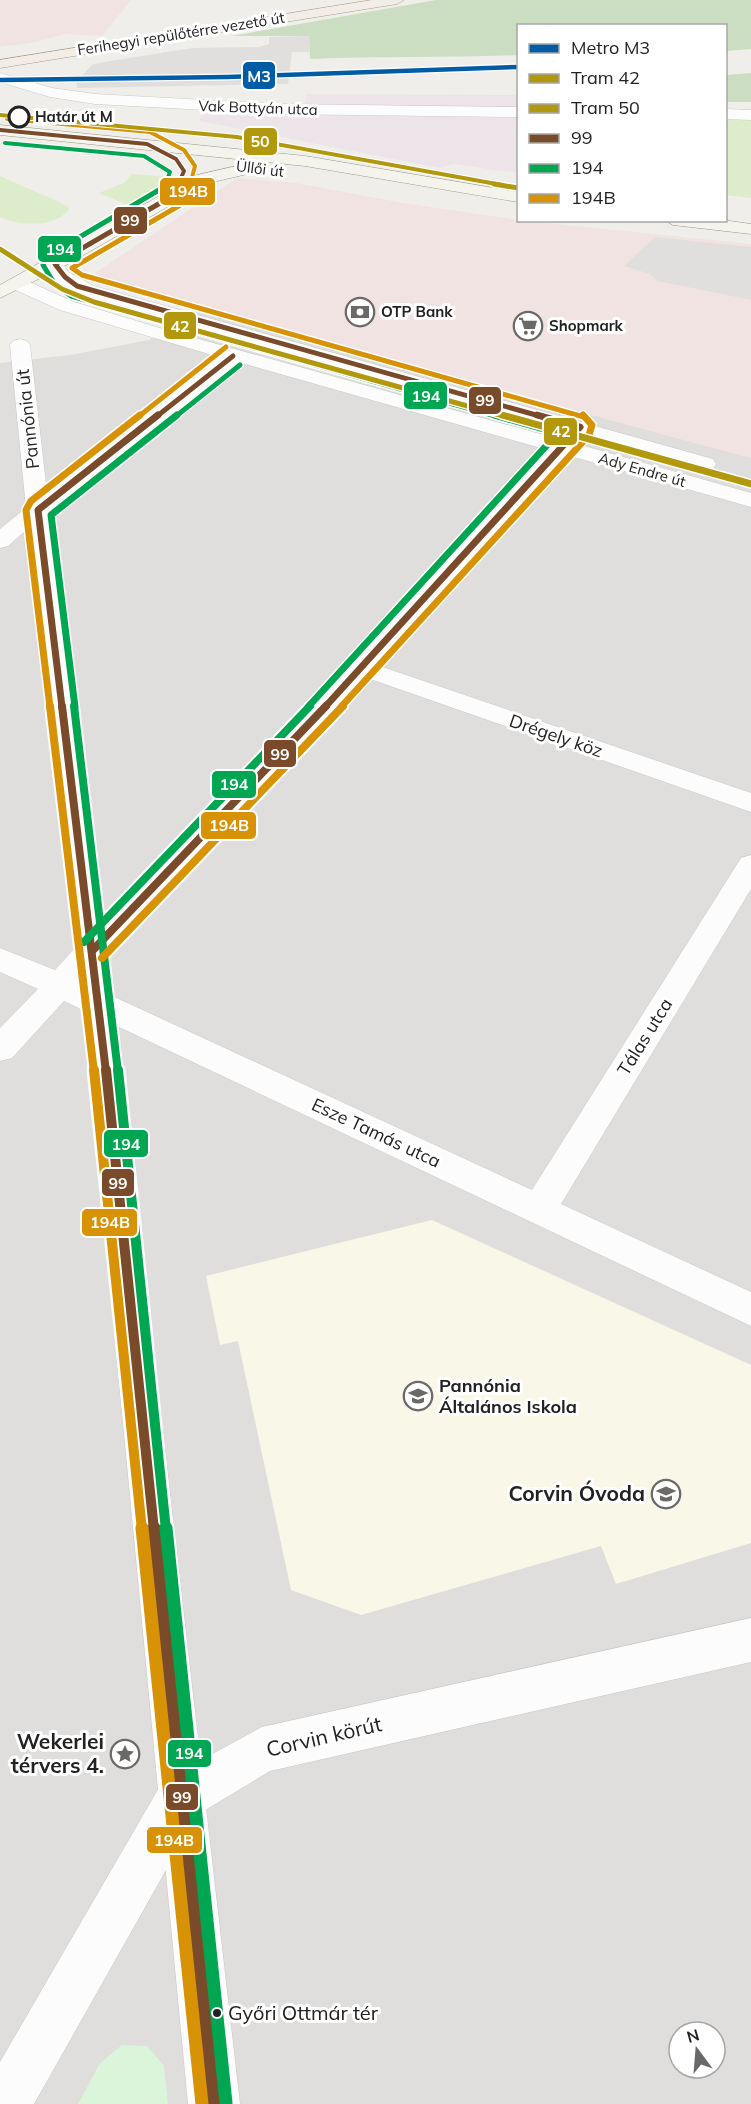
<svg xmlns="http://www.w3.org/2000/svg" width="751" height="2104" font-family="Mulish,sans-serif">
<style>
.residential{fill:#dfdedc;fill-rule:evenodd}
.commercial{fill:#f1e3e1}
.industrial{fill:#ede4e9}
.education{fill:#f8f7e8}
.grass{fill:#ddeccb}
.forest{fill:#cbdec1}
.park{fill:#daf5da}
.parking{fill:#e0dfde}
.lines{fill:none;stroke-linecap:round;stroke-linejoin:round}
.minor-casing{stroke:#c9c8c7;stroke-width:1}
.tertiary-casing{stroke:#c9c8c7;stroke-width:1}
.secondary-casing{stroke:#999a82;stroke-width:1}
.primary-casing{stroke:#a79c86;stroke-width:1}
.minor{fill:#fdfcfc;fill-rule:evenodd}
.tertiary{fill:#fdfcfc;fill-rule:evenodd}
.secondary{fill:#f4f4ed;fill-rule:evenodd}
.primary{fill:#f3ede7;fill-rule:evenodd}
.bus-1-far5-casing{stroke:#fff;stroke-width:6}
.bus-1-far4-casing{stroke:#fff;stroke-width:8}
.bus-1-far3-casing{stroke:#fff;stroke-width:10}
.bus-1-far2-casing{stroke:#fff;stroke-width:12}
.bus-1-far1-casing{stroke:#fff;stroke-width:15}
.bus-1-casing{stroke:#fff;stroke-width:17}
.bus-2-far5-casing{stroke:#fff;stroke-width:6}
.bus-2-far4-casing{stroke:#fff;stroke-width:8}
.bus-2-far3-casing{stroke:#fff;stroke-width:10}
.bus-2-far2-casing{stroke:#fff;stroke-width:12}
.bus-2-far1-casing{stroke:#fff;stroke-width:15}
.bus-2-casing{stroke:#fff;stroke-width:17}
.bus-3-far5-casing{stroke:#fff;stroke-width:6}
.bus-3-far4-casing{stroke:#fff;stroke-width:8}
.bus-3-far3-casing{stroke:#fff;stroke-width:10}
.bus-3-far2-casing{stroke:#fff;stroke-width:12}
.bus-3-far1-casing{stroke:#fff;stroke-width:15}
.bus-3-casing{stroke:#fff;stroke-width:17}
.bus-1-far5{stroke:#7a4b2a;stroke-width:4}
.bus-1-far4{stroke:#7a4b2a;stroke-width:5}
.bus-1-far3{stroke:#7a4b2a;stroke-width:7}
.bus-1-far2{stroke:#7a4b2a;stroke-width:8}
.bus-1-far1{stroke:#7a4b2a;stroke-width:10}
.bus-1{stroke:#7a4b2a;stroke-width:13}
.bus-2-far5{stroke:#00a651;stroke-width:4}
.bus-2-far4{stroke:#00a651;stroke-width:5}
.bus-2-far3{stroke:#00a651;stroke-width:7}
.bus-2-far2{stroke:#00a651;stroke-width:8}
.bus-2-far1{stroke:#00a651;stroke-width:10}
.bus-2{stroke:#00a651;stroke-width:13}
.bus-3-far5{stroke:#d79205;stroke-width:4}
.bus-3-far4{stroke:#d79205;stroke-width:5}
.bus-3-far3{stroke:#d79205;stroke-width:7}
.bus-3-far2{stroke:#d79205;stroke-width:8}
.bus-3-far1{stroke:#d79205;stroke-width:10}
.bus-3{stroke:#d79205;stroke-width:13}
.tram-1-far1-casing{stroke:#fff;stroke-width:8}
.tram-1-casing{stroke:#fff;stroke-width:10}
.tram-2-far1-casing{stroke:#fff;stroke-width:6}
.tram-2-casing{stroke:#fff;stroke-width:8}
.tram-1-far1{stroke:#b2980c;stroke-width:5}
.tram-1{stroke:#b2980c;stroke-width:7}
.tram-2-far1{stroke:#b2980c;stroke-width:4}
.tram-2{stroke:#b2980c;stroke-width:5}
.metro-1-casing{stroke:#fff;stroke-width:7}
.metro-1{stroke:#005ca5;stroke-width:4.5}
.stop-dot{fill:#fff;stroke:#222;stroke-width:3}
.bus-dot{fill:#222;stroke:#fff;stroke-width:2}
.labels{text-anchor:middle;stroke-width:6;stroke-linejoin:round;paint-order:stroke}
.far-street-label{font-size:15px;fill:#222;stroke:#fff}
.far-stop-label{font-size:15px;font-weight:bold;fill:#222;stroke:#fff;text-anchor:start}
.far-poi-label{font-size:15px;font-weight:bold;fill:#222;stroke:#fff;text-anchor:start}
.street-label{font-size:18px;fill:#222;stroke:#fff}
.poi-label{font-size:18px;font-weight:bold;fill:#222;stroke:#fff;text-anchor:start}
.near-bus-label{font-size:20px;fill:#222;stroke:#fff;text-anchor:start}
.near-poi-label{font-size:21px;font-weight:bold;fill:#222;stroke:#fff;text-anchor:end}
.near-street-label{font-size:21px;fill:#222;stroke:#fff}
.line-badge{stroke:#fff;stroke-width:2}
.badge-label{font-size:16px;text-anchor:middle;font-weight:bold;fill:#fff}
</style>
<rect width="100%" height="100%" fill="#f0eeeb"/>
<!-- residential -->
<path class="residential" d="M196 308 751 458V2104H0V363L70 355 149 340ZM679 2032H715V2068H679Z"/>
<!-- commercial -->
<g class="commercial">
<path d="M0 0H131L102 36 65 34 30 43 0 47Z"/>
<path d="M237 178 296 183 403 203 518 220 751 244V458L196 308 99 279 95 273Z"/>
</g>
<!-- industrial -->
<g class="industrial">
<path d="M307 94 518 95V107L304 105Z"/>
<path d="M205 111 518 115V173L453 164 440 168 199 121Z"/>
</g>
<!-- education -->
<path class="education" d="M432 1220 751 1365V1543L616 1584 601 1546 361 1615 291 1590 238 1341 220 1345 206 1276Z"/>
<!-- grass -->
<g class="grass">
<path d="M726 118H751V198L726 195Z"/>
<path d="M132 174 168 177 154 190 130 206 99 193 124 183Z"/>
<path d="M0 176 68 206 69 210C52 228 21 226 0 217Z"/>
</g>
<!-- forest -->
<g class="forest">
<path d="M436 0H751V49L726 51V26H518V55C449 58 379 56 310 59L309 36H232Z"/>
<path d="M751 73V102H726V75Z"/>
</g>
<!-- park -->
<path class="park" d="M122 2045 147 2046 164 2066 168 2104H78L100 2063Z"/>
<!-- parking -->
<g class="parking">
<path d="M309 36V52H292L288 84 77 88 76 82 92 65 98 63 192 48 259 47 269 44V37Z"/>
<path d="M655 237 751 247V300L658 281 650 274 624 266Z"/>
</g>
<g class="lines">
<!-- minor casing -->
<g class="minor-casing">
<g id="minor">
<path d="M0 73 52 88 95 94 277 104 518 107V117L277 114 95 104 50 97 0 82Z"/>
<path d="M726 109 751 110V120L726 119Z"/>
<path d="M20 339 27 341 30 345 49 510 8 546 0 548V529L26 508 10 345 13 341Z"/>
<path d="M362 660 751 793V812L353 673 349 668 353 663Z"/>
<path d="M751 855V889L561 1204 751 1292V1326L64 1001 12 1058 0 1061V1028L38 989 0 972V948L55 970C70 955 81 935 104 942L109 950 82 982 532 1190 741 858Z"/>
<path d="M751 1618V1662L270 1771 197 1815 34 2104H0V2062L163 1781 262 1727Z"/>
</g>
</g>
<!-- tertiary casing -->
<g class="tertiary-casing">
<path id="tertiary" d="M55 258 61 260 68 272 94 286 713 459 716 464 713 469 705 471 583 436 577 444 751 493V507L567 455 371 673 108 953 240 2104H188L83 1003 27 510 219 357 60 310 11 288 9 284 18 278 25 280 74 302 163 329 558 439 565 431 80 294 53 279 46 264ZM238 362 548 450 353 663 104 920 50 512Z"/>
</g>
<!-- secondary casing -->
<g class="secondary-casing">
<g id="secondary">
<path d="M0 125 305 156 518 192V202L305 166 0 135Z"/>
<path d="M250 163 258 168 256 172 209 183 61 268 0 298V285L197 175Z"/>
<path d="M665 220H723L751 224V234L673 225Z"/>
</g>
</g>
<!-- primary casing -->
<g class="primary-casing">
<path id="primary" d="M372 0H404L397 4 0 68V60Z"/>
</g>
<!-- minor -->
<use href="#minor" class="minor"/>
<!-- tertiary -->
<use href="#tertiary" class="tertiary"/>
<!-- secondary -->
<use href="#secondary" class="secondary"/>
<!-- primary -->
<use href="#primary" class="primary"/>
<!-- bus-1-far5 casing -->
<g class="bus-1-far5-casing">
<path id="bus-1-far5" d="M0 130 147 144 176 159 184 171 178 185"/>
</g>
<!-- bus-1-far4 casing -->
<g class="bus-1-far4-casing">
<g id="bus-1-far4">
<path d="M179 184 174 195 55 264 65 277 77 286 543 417"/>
<path d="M156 417 233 356"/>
</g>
</g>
<!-- bus-1-far3 casing -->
<g class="bus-1-far3-casing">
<g id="bus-1-far3">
<path d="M62 707 38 510 158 415"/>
<path d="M325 707 580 427 537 415"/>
</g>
</g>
<!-- bus-1-far2 casing -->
<g class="bus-1-far2-casing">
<g id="bus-1-far2">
<path d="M62 706 106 1072"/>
<path d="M93 950 326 706"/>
</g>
</g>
<!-- bus-1-far1 casing -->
<g class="bus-1-far1-casing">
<path id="bus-1-far1" d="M106 1070 154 1530"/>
</g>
<!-- bus-1 casing -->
<g class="bus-1-casing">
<path id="bus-1" d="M154 1528 214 2104"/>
</g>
<!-- bus-2-far5 casing -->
<g class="bus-2-far5-casing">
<path id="bus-2-far5" d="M5 143 144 156 170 172 165 185"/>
</g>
<!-- bus-2-far4 casing -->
<g class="bus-2-far4-casing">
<g id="bus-2-far4">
<path d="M165 184 164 187 46 257 43 265 54 283 71 296 499 417"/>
<path d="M175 417 240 365"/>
</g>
</g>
<!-- bus-2-far3 casing -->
<g class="bus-2-far3-casing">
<g id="bus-2-far3">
<path d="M75 707 51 515 177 415"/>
<path d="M308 707 558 433 494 415"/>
</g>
</g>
<!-- bus-2-far2 casing -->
<g class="bus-2-far2-casing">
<g id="bus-2-far2">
<path d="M74 706 118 1072"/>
<path d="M84 942 310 706"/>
</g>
</g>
<!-- bus-2-far1 casing -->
<g class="bus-2-far1-casing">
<path id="bus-2-far1" d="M118 1070 166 1530"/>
</g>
<!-- bus-2 casing -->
<g class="bus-2-casing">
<path id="bus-2" d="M166 1528 226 2103"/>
</g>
<!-- bus-3-far5 casing -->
<g class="bus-3-far5-casing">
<path id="bus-3-far5" d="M7 119 150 132 184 150 195 166 190 185"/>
</g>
<!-- bus-3-far4 casing -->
<g class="bus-3-far4-casing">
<g id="bus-3-far4">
<path d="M191 184 182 204 72 268 82 275 584 417"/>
<path d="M138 417 226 347"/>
</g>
</g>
<!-- bus-3-far3 casing -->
<g class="bus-3-far3-casing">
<g id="bus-3-far3">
<path d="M50 707 26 510 31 501 140 415"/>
<path d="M341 707 589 435 592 425 583 415"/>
</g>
</g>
<!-- bus-3-far2 casing -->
<g class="bus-3-far2-casing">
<g id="bus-3-far2">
<path d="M50 706 94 1072"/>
<path d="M102 958 343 706"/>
</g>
</g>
<!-- bus-3-far1 casing -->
<g class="bus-3-far1-casing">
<path id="bus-3-far1" d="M94 1070 142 1530"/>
</g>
<!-- bus-3 casing -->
<g class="bus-3-casing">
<path id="bus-3" d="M142 1528 202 2104"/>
</g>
<!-- bus-1-far5 -->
<use href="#bus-1-far5" class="bus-1-far5"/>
<!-- bus-1-far4 -->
<use href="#bus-1-far4" class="bus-1-far4"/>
<!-- bus-1-far3 -->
<use href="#bus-1-far3" class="bus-1-far3"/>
<!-- bus-1-far2 -->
<use href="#bus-1-far2" class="bus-1-far2"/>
<!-- bus-1-far1 -->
<use href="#bus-1-far1" class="bus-1-far1"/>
<!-- bus-1 -->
<use href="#bus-1" class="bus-1"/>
<!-- bus-2-far5 -->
<use href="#bus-2-far5" class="bus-2-far5"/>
<!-- bus-2-far4 -->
<use href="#bus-2-far4" class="bus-2-far4"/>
<!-- bus-2-far3 -->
<use href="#bus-2-far3" class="bus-2-far3"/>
<!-- bus-2-far2 -->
<use href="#bus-2-far2" class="bus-2-far2"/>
<!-- bus-2-far1 -->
<use href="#bus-2-far1" class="bus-2-far1"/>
<!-- bus-2 -->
<use href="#bus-2" class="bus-2"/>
<!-- bus-3-far5 -->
<use href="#bus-3-far5" class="bus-3-far5"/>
<!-- bus-3-far4 -->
<use href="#bus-3-far4" class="bus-3-far4"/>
<!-- bus-3-far3 -->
<use href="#bus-3-far3" class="bus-3-far3"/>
<!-- bus-3-far2 -->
<use href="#bus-3-far2" class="bus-3-far2"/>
<!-- bus-3-far1 -->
<use href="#bus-3-far1" class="bus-3-far1"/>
<!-- bus-3 -->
<use href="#bus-3" class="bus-3"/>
<!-- tram-1-far1 casing -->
<g class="tram-1-far1-casing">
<path id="tram-1-far1" d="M0 249 62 289 94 302 507 417"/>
</g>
<!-- tram-1 casing -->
<g class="tram-1-casing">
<path id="tram-1" d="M502 415 751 484"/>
</g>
<!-- tram-2-far1 casing -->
<g class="tram-2-far1-casing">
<path id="tram-2-far1" d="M0 115 237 137 502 185"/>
</g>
<!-- tram-2 casing -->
<g class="tram-2-casing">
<path id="tram-2" d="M494 184 518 188"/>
</g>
<!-- tram-1-far1 -->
<use href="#tram-1-far1" class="tram-1-far1"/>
<!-- tram-1 -->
<use href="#tram-1" class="tram-1"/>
<!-- tram-2-far1 -->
<use href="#tram-2-far1" class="tram-2-far1"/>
<!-- tram-2 -->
<use href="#tram-2" class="tram-2"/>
<!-- metro-1 casing -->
<g class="metro-1-casing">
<path id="metro-1" d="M0 80 227 77 518 67"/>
</g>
<!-- metro-1 -->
<use href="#metro-1" class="metro-1"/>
</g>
<!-- icons -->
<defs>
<g id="bank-ring" transform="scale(1.5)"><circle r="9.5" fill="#fff" stroke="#6a6968" stroke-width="1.5"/><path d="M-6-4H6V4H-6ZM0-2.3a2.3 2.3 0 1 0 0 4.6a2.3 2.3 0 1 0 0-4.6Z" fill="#6a6968"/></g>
<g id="supermarket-ring" transform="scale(1.5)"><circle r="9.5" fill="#fff" stroke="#6a6968" stroke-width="1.5"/><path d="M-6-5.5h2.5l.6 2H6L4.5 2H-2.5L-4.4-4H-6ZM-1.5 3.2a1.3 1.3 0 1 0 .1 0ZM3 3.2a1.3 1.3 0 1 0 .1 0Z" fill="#6a6968"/></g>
<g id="school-ring" transform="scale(1.5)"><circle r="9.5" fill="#fff" stroke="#6a6968" stroke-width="1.5"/><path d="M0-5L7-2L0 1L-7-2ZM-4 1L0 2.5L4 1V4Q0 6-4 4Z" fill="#6a6968"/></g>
<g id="sight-ring" transform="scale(1.5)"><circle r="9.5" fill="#fff" stroke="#6a6968" stroke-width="1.5"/><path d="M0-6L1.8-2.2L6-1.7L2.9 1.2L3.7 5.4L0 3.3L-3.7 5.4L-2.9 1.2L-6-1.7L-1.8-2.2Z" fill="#6a6968"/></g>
</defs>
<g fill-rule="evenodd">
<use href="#bank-ring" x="360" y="312"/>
<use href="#supermarket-ring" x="528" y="326"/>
<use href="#school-ring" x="418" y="1396"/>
<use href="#school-ring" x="666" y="1494"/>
<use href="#sight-ring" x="125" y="1754"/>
</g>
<!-- markers -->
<circle class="stop-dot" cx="19" cy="117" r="10"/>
<circle class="bus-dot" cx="217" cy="2013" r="5"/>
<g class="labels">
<!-- far-street labels -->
<g class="far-street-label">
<text transform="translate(181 34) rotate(-9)" y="5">Ferihegyi repülőtérre vezető út</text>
<text transform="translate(258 108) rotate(2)" y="5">Vak Bottyán utca</text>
<text transform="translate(260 169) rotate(7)" y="5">Üllői út</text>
<text transform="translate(642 470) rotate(16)" y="5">Ady Endre út</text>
</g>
<!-- far-stop labels -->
<g class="far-stop-label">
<text x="35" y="122">Határ út M</text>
</g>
<!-- far-poi labels -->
<g class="far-poi-label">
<text x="381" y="317">OTP Bank</text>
<text x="549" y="331">Shopmark</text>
</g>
<!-- street labels -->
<g class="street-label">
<text transform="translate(28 419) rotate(-96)" y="6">Pannónia út</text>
<text transform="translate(556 736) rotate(19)" y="6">Drégely köz</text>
<text transform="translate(645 1037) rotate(-58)" y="6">Tálas utca</text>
<text transform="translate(376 1133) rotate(25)" y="6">Esze Tamás utca</text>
</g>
<!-- poi labels -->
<g class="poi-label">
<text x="439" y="1392">Pannónia<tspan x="439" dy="21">Általános Iskola</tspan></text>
</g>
<!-- near-bus labels -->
<g class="near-bus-label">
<text x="228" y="2020">Győri Ottmár tér</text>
</g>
<!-- near-poi labels -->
<g class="near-poi-label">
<text x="645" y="1501">Corvin Óvoda</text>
<text x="104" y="1749">Wekerlei<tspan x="104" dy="24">térvers 4.</tspan></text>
</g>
<!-- near-street labels -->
<g class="near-street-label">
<text transform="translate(324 1737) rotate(-13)" y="7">Corvin körút</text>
</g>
</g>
<g class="line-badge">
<rect x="242" y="61" width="34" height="29" rx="6" fill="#005ca5"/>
<rect x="243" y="127" width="35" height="29" rx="6" fill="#b2980c"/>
<rect x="159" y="177" width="57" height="29" rx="6" fill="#d79205"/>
<rect x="113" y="206" width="35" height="29" rx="6" fill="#7a4b2a"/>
<rect x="37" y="235" width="45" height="28" rx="6" fill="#00a651"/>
<rect x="163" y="311" width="34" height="29" rx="6" fill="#b2980c"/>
<rect x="403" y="381" width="45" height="29" rx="6" fill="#00a651"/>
<rect x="468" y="386" width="34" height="29" rx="6" fill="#7a4b2a"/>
<rect x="543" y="417" width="35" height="29" rx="6" fill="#b2980c"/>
<rect x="263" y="739" width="34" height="29" rx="6" fill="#7a4b2a"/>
<rect x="211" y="770" width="46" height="29" rx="6" fill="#00a651"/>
<rect x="200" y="811" width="57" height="29" rx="6" fill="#d79205"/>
<rect x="103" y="1129" width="46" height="29" rx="6" fill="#00a651"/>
<rect x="101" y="1168" width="34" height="29" rx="6" fill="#7a4b2a"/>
<rect x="81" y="1208" width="57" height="29" rx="6" fill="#d79205"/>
<rect x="167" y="1739" width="45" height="29" rx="6" fill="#00a651"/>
<rect x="165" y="1783" width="34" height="28" rx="6" fill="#7a4b2a"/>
<rect x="146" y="1826" width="57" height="28" rx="6" fill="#d79205"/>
</g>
<g class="badge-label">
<text x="259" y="82">M3</text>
<text x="260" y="147">50</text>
<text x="188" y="197">194B</text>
<text x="130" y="226">99</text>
<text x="60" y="255">194</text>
<text x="180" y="332">42</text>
<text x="426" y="402">194</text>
<text x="485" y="406">99</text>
<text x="561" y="437">42</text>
<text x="280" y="760">99</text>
<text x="234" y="790">194</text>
<text x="229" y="831">194B</text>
<text x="126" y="1150">194</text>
<text x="118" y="1189">99</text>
<text x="110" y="1228">194B</text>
<text x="189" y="1759">194</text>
<text x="182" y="1803">99</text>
<text x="174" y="1846">194B</text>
</g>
<!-- legend -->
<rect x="517" y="24" width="210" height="198" fill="#ffffff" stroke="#a7a7a7" stroke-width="1.5"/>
<rect x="529" y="44" width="30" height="9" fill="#005ca5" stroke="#a7a7a7" stroke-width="1.5"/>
<text x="571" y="54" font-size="18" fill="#222222">Metro M3</text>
<rect x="529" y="74" width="30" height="9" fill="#b2980c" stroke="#a7a7a7" stroke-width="1.5"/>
<text x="571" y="84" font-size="18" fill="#222222">Tram 42</text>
<rect x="529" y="104" width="30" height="9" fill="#b2980c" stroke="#a7a7a7" stroke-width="1.5"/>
<text x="571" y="114" font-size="18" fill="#222222">Tram 50</text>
<rect x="529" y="134" width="30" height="9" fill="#7a4b2a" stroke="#a7a7a7" stroke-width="1.5"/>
<text x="571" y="144" font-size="18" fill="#222222">99</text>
<rect x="529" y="164" width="30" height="9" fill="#00a651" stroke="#a7a7a7" stroke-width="1.5"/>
<text x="571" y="174" font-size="18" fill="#222222">194</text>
<rect x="529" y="194" width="30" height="9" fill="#d79205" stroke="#a7a7a7" stroke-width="1.5"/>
<text x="571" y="204" font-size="18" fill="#222222">194B</text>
<!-- north arrow -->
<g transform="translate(697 2050) rotate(344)"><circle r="28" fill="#ffffff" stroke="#a7a7a7" stroke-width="1.5"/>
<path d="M0-4.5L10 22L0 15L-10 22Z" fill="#6a6968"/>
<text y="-9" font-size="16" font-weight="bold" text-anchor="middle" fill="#222222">N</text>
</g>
</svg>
